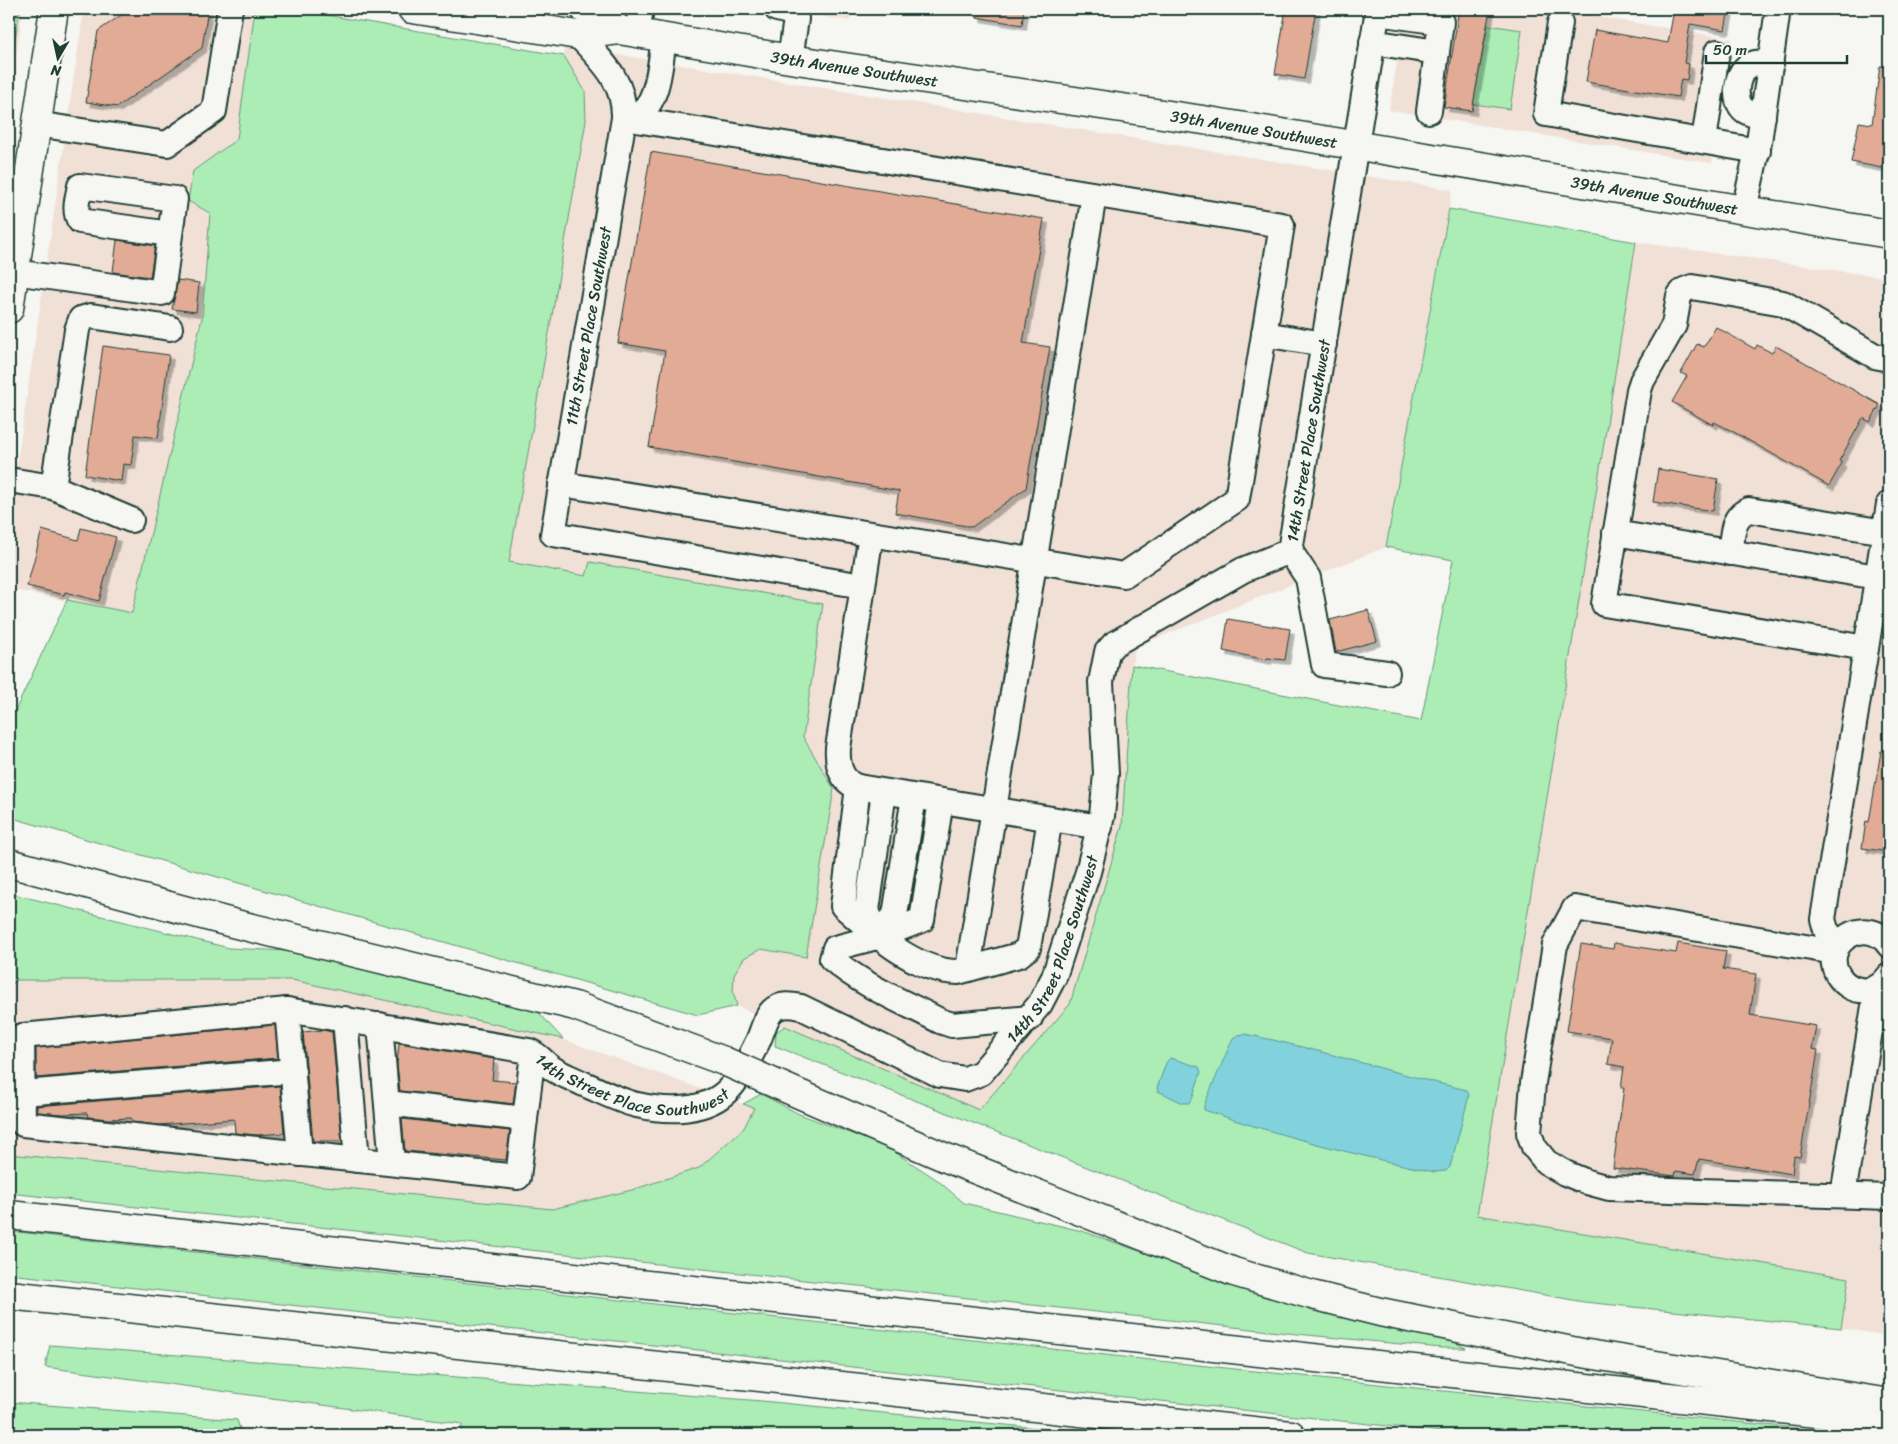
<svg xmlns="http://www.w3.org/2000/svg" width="1898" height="1444" font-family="Sriracha,sans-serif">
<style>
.built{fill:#f0e0d6}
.green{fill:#acedb6;stroke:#669575}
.water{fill:#82d2dd;stroke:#5a9699}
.building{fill:#e1ab96;stroke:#1f3d34;filter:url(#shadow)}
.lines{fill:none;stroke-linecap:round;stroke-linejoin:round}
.minor-casing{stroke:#1f3d34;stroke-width:28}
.major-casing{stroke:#1f3d34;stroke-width:31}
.highway-casing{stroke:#1f3d34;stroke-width:31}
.minor{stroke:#f6f6f2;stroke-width:24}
.major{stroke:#f6f6f2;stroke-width:28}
.highway{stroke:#f6f6f2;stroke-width:28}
.highway-bridge-casing{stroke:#1f3d34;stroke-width:31;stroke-linecap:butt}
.highway-bridge{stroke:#f6f6f2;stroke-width:28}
.labels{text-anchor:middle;stroke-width:4.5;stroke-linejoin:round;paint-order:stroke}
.street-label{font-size:16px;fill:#1f3d34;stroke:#f6f6f2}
</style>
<defs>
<filter id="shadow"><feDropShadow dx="4.5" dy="4.5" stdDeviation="0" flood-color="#0004"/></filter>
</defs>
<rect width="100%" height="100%" fill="#f6f6f2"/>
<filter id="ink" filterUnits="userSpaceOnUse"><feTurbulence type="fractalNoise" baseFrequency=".02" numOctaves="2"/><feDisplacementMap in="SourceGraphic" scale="10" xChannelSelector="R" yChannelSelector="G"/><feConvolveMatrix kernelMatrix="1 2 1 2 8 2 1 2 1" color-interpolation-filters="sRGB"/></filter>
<g filter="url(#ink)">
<!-- built -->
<g class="built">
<path d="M9 9H23L9 103Z"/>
<path d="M84 9H255L237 139 193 171 210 212 202 318 132 614 9 589V517Z"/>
<path d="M778 9H852L850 21Z"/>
<path d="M1406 9H1550L1732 39 1712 163 1389 110Z"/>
<path d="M565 46 1452 190 1386 547 1135 647 1132 665 1122 826 1070 1004 979 1110 737 1006 733 992 734 973 744 958 761 949 806 957 834 789 803 737 823 604 590 562 587 576 509 562 553 302 585 91 564 56Z"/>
<path d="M1636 242 1889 278V1336L1841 1328 1849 1278 1477 1215 1555 750Z"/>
<path d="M16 980H292L562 1039 754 1108 744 1128 699 1168 632 1190 552 1209 9 1154V987Z"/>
</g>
<!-- green -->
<g class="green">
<path d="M9 9H20L9 74Z"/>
<path d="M255 9H291L564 56 585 91 586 121 509 562 586 576 590 562 823 604 803 737 834 789 806 957 761 949 744 958 734 974 733 992 737 1006 698 1015 9 817V724L67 600 132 613 202 318 210 213 188 201 193 171 237 139Z"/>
<path d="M1488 25 1522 30 1510 109 1473 104Z"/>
<path d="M1449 209 1636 242 1555 750 1477 1215 1849 1278 1841 1328 1584 1302 1308 1253 775 1046 776 1032 785 1026 979 1110 1070 1004 1122 826 1132 665 1421 721 1453 560 1386 547Z"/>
<path d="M9 893 229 948 287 951 536 1010 563 1039 292 980H17L9 987Z"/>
<path d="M761 1094 799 1114 887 1147 936 1179 964 1203 1082 1231 1231 1283 1373 1324 1454 1342 1466 1348H1441L1297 1334 9 1193V1154L552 1209 632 1190 699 1168 744 1128 754 1108 743 1104Z"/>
<path d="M9 1231 1150 1360 1861 1435H1469L9 1274Z"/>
<path d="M50 1345 762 1401 1108 1435H461L462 1424 45 1367Z"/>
<path d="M9 1402 237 1420 242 1435H9Z"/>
</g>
<!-- water -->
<g class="water">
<path d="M1245 1034C1320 1049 1392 1073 1467 1090L1469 1096 1450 1167 1446 1171 1434 1172C1356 1155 1280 1136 1204 1110V1105L1233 1038 1238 1035Z"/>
<path d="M1170 1058 1199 1067 1201 1072 1192 1099 1189 1103H1183L1158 1091 1157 1088 1166 1063Z"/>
</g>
<!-- building -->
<g class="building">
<path d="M130 9H208L202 48 117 107 86 102 98 31Z"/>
<path d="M977 9H1024L1022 25 976 17Z"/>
<path d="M1286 9H1316L1304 79 1275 74Z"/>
<path d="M1459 9H1490L1472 111 1444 107Z"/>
<path d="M1674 9H1729L1725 30 1690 24 1684 63 1689 64 1687 80 1681 79 1678 97 1586 82 1595 30 1668 43Z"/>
<path d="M1880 66 1889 67V149L1885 148 1882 168 1851 162 1859 122 1872 124Z"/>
<path d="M651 152 1044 219 1023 343 1050 347 1026 488 972 527 895 513 899 491 649 447 665 351 618 343Z"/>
<path d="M117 240 155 246 150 277 113 272Z"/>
<path d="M178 280 199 283 196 312 172 309Z"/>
<path d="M1716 327 1755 349 1757 345 1772 353 1776 346 1880 405 1870 422 1863 418 1839 461 1842 463 1829 486 1732 431 1714 422 1713 425 1672 402 1687 376 1681 373 1697 344 1704 347Z"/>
<path d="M103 346 169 355 158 438 135 435 131 465 123 464 121 481 85 475Z"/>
<path d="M1658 469 1718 479 1713 511 1653 502Z"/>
<path d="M81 528 116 537 99 601 65 592 64 595 27 586 42 530 78 540Z"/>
<path d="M1368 610 1377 641 1336 652 1330 620Z"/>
<path d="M1228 619 1290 629 1285 660 1267 658V660L1223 651Z"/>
<path d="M1881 751 1889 752V852L1862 848 1866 821 1869 822Z"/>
<path d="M1614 943 1676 953 1678 943 1726 951 1723 969 1756 974 1750 1015 1816 1026 1812 1049 1818 1050 1815 1069 1800 1157 1794 1156 1792 1174 1699 1159 1695 1174 1676 1171 1675 1176 1613 1168 1624 1088H1621L1624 1067 1608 1064 1612 1038 1567 1031 1581 944 1613 949Z"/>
<path d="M275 1025 278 1058 36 1078V1048Z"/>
<path d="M323 1030 332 1032 342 1141H313L303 1032Z"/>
<path d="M399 1043 494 1059 492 1080 516 1082 513 1104 400 1091 397 1064Z"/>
<path d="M280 1086 284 1133 257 1135 235 1133 234 1119 159 1125 132 1122 131 1118 109 1119 88 1117 87 1113 63 1114 37 1112V1106Z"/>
<path d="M402 1119 510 1131 506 1160 405 1151Z"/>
</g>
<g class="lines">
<!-- minor casing -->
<g class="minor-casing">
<g id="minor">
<path d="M777 9 789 12 796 19 790 59"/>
<path d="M1377 13 1441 22 1429 111"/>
<path d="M1560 23 1546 114 1758 151"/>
<path d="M637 33 641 9"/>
<path d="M578 35C602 61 625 81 624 118L553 534 863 586"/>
<path d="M1372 42 1437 52"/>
<path d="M1763 116C1756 115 1747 114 1742 108 1732 96 1737 69 1752 64 1758 61 1765 63 1771 64"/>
<path d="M624 118C629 116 636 114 642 111 659 99 661 57 664 38"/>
<path d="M36 124 167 144 214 111 230 9"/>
<path d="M1704 141 1717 52"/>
<path d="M1744 210 1759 142 1778 9"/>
<path d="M14 272 162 293 175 199 80 186C78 196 73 212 80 221L170 234"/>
<path d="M1264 334 1324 344"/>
<path d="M9 480 53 487 77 330 81 319 91 316 170 328"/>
<path d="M561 484 1124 575 1237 499 1282 225 624 118"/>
<path d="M53 487 131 520"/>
<path d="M1615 533 1877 577"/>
<path d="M871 534 838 748C837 764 841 782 858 787L1100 827"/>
<path d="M1290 551 1308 578 1324 665 1387 673"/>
<path d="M1730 553C1733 536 1731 516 1749 510L1885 532"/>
<path d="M1866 648 1604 604 1639 390 1642 381 1674 325 1679 296 1684 290 1692 287 1783 303 1875 356 1889 359"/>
<path d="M858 787 843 906C872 932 916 972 958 972L1019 955 1028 948 1050 819"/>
<path d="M941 801 922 920 877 937 835 948 832 959C863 986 904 1002 940 1021L952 1025 1030 1018"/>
<path d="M877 937 867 910 884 792"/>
<path d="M877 937 895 915 914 797"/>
<path d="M1838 945 1826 930 1823 919 1889 504"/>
<path d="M1889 945C1867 913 1819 943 1838 975 1843 983 1851 989 1860 990 1872 992 1882 986 1889 976"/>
<path d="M1835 952 1575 908 1555 945 1533 1083 1529 1133 1534 1147 1546 1162 1565 1173 1587 1182 1609 1188 1889 1197"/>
<path d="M968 969 1094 195"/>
<path d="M287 1010 300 1154"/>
<path d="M345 1019 357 1160"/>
<path d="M380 1025 392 1163"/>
<path id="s1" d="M533 1053 518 1177 23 1124 22 1036 287 1010 529 1051C539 1055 544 1063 553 1069 562 1075 574 1079 584 1084 601 1091 619 1101 637 1105 668 1112 707 1113 730 1088 741 1076 749 1059 756 1045 762 1035 764 1019 772 1011 780 1003 792 1005 801 1007L940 1075 965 1079 981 1073 1040 1004 1054 977 1088 872 1102 816 1106 774 1101 682 1107 652 1114 644 1243 570 1290 551 1378 9"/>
<path d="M23 1093 293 1071"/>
<path d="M387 1103 525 1119"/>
<path d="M1843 1195 1877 988"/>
</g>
</g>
<!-- major casing -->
<g class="major-casing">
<g id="major">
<path id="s2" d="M412 9 578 35 619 30 790 59 1203 120 1889 234"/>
<path d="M585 9 602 15 619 30"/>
<path d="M9 309 54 9"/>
</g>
</g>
<!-- highway casing -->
<g class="highway-casing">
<g id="highway">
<path d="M9 863 236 924 575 1006 724 1061"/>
<path d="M767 1080 944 1157 1234 1272 1312 1295 1380 1312 1582 1353 1889 1403"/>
<path d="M9 1215 1889 1421"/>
<path d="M9 1295 1291 1435"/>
</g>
</g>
<!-- minor -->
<use href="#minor" class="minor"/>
<!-- major -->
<use href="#major" class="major"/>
<!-- highway -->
<use href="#highway" class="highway"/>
<!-- highway-bridge casing -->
<g class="highway-bridge-casing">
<path id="highway-bridge" d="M724 1061 767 1080"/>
</g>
<!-- highway-bridge -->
<use href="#highway-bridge" class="highway-bridge"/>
</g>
</g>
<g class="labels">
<!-- street labels -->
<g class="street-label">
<text dy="6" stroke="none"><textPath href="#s2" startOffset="448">39th Avenue Southwest</textPath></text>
<text dy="6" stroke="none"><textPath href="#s2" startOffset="852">39th Avenue Southwest</textPath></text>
<text dy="6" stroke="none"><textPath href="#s2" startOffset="1258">39th Avenue Southwest</textPath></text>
<text transform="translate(588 326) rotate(-80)" y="6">11th Street Place Southwest</text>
<text dy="6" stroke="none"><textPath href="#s1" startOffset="2535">14th Street Place Southwest</textPath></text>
<text dy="6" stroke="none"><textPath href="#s1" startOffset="1905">14th Street Place Southwest</textPath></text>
<text dy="6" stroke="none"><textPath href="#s1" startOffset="1336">14th Street Place Southwest</textPath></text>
</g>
</g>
<!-- margin -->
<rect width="1898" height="1444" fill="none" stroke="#f6f6f2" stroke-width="30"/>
<rect x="15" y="15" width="1868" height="1414" fill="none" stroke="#1f3d34" stroke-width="2" filter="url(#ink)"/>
<!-- north arrow -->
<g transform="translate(58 58) rotate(189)" stroke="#f6f6f2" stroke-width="4" paint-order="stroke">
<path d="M0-4L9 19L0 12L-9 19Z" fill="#1f3d34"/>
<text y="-8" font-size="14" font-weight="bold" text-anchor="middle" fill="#1f3d34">N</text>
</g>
<!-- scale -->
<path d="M1706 55v8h141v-8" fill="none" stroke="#1f3d34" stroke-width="2.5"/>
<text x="1713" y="55" font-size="15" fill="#1f3d34" stroke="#f6f6f2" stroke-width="4" paint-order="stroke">50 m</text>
</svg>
